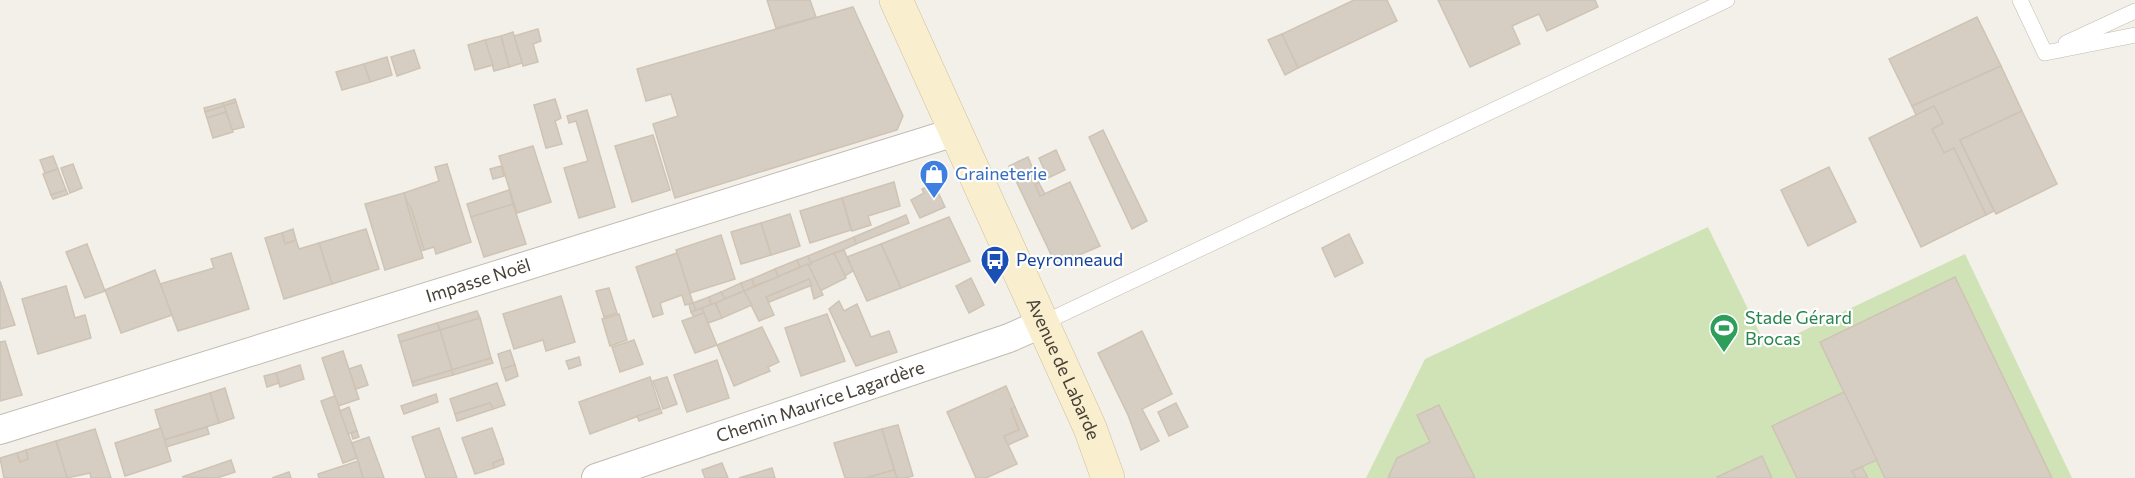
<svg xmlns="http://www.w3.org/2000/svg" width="2135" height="478" font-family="Commissioner,sans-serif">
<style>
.green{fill:#d0e3b6}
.building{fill:#d7cec3;stroke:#cec3b4;stroke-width:1.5}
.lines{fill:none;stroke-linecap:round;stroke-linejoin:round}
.lane-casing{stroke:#c1bab0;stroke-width:16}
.street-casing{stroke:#c1bab0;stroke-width:30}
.secondary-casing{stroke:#cec09d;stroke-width:34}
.lane{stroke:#fff;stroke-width:15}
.street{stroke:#fff;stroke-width:28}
.secondary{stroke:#f9eecd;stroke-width:33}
.labels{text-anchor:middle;stroke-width:4.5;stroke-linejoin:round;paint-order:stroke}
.shop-label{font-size:18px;fill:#366cbe;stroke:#fff;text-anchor:start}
.transit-label{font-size:18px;fill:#164399;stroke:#fff;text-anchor:start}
.street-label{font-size:18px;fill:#464038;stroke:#fff}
.leisure-label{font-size:18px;fill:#27864d;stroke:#fff;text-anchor:start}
</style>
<rect width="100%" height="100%" fill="#f3f0e9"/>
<!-- green -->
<path class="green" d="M1708 227 1767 348 1965 254 2072 478H1366L1425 359Z"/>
<!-- building -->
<g class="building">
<path d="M767 0H810L816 17 776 28Z"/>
<path d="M1354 0H1387L1397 21 1298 68 1282 34Z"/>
<path d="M1438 0H1595L1598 7 1547 31 1539 14 1512 26 1520 44 1470 67Z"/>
<path d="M853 7 903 116 897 130 675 198 653 124 678 116 671 94 646 101 637 69Z"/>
<path d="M1977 17 2001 66 1912 106 1889 59Z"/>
<path d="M538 29 541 41 533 44 538 62 523 66 514 36Z"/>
<path d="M513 32 522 63 509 67 501 36Z"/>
<path d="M1282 34 1298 68 1285 75 1268 40Z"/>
<path d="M501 36 509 67 494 71 485 40Z"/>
<path d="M485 40 493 65 475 70 468 45Z"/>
<path d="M414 50 420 68 397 76 391 57Z"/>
<path d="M387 57 392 75 370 82 364 64Z"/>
<path d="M364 64 370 82 342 90 336 72Z"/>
<path d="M2001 66 2022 111 1960 140 1994 211 1986 215 1954 148 1944 153 1932 129 1943 123 1934 106 1916 115 1912 106Z"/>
<path d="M235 99 236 102 224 106 223 103Z"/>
<path d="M555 99 561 118 555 121 562 144 546 148 534 105Z"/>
<path d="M236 102 244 127 232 130 224 106Z"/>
<path d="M223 103 224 106 205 112 204 108Z"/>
<path d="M224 106 226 112 207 118 205 112Z"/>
<path d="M1934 106 1943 123 1932 129 1944 153 1954 148 1986 215 1921 247 1869 138Z"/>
<path d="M587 110 615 207 579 218 564 168 588 161 576 121 569 123 567 116Z"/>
<path d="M2022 111 2057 184 1996 214 1960 140Z"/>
<path d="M226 112 233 132 213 138 207 118Z"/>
<path d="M1103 130 1147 221 1132 229 1089 137Z"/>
<path d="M653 135 670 190 632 202 615 146Z"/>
<path d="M533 146 551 202 517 213 499 156Z"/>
<path d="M1056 150 1065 170 1048 178 1039 158Z"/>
<path d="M53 156 58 169 45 173 40 160Z"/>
<path d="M1028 157 1039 183 1035 184 1040 196 1070 182 1100 246 1056 265 1009 166Z"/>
<path d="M73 164 82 188 70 193 61 168Z"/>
<path d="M447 164 471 242 436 254 434 247 424 250 404 193 439 181 435 167Z"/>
<path d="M501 166 504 176 493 179 490 169Z"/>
<path d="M1829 167 1856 222 1808 246 1781 190Z"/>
<path d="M58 169 66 190 51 195 43 174Z"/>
<path d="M894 182 900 206 868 216 871 225 852 231 842 198Z"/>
<path d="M1039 183 1045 194 1040 196 1035 184Z"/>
<path d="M931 185 933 189 936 188 945 207 920 218 911 200 924 193 922 189Z"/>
<path d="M66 190 68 194 53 199 51 195Z"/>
<path d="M509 190 513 204 471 217 467 204Z"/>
<path d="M404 193 423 258 385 270 365 204Z"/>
<path d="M842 198 851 230 810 243 800 211Z"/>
<path d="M406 201 411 207 424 250 421 251Z"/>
<path d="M513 204 526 244 484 257 471 217Z"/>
<path d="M790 214 800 246 771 255 761 223Z"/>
<path d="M906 215 909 223 856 244 854 237Z"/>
<path d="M949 217 970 261 901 288 881 244Z"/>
<path d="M761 223 771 255 741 264 731 232Z"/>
<path d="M293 229 296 240 285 244 282 233Z"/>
<path d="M366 229 379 269 332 284 319 243Z"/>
<path d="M282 233 285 244 296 240 299 249 319 243 332 284 284 299 265 238Z"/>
<path d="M1349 234 1363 263 1335 277 1322 248Z"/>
<path d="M721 235 735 279 690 293 676 250Z"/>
<path d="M854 237 856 244 811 264 808 256Z"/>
<path d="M87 244 105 291 85 298 66 252Z"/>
<path d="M881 244 901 288 867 301 847 257Z"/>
<path d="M844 250 853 271 845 276 834 253Z"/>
<path d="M231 253 249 309 178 331 160 284 214 268 211 259Z"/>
<path d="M677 253 693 303 685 305 682 295 660 303 663 314 653 317 636 267Z"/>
<path d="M834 253 846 278 820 291 808 264Z"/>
<path d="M808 256 811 264 800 267 797 260Z"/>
<path d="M797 260 800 267 778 277 775 269Z"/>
<path d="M808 264 823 295 814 299 809 279 766 297 774 315 759 321 744 291Z"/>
<path d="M775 269 778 277 754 286 752 279Z"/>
<path d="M155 270 172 315 121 333 105 290Z"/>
<path d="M1955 277 2052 478H1885L1820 342Z"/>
<path d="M971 278 984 305 969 313 956 286Z"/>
<path d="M752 279 754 286 744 291 741 283Z"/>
<path d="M809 279 812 285 769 302 766 297Z"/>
<path d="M0 281 15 325 0 329Z"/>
<path d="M741 283 744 291 725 299 721 292Z"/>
<path d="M66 286 75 318 85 315 91 338 38 354 22 299Z"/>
<path d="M609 288 617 313 604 317 596 291Z"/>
<path d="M744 291 752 305 722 318 715 303Z"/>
<path d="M721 292 725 299 711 305 709 297Z"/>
<path d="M561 296 575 342 546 351 543 340 514 349 503 314Z"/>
<path d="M709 297 711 305 696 311 693 303Z"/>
<path d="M839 301 844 311 857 304 871 337 889 331 897 352 856 366 829 309Z"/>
<path d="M693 303 696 311 691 312 689 304Z"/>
<path d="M715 303 722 318 708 323 702 308Z"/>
<path d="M702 308 704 313 694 317 691 312Z"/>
<path d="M477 311 480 318 440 330 437 323Z"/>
<path d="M704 313 717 345 695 353 682 321Z"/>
<path d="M619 314 627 340 610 346 602 319Z"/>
<path d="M827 314 845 361 801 376 785 328Z"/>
<path d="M480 318 491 358 452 370 440 330Z"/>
<path d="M437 323 440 330 400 342 398 335Z"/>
<path d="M762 327 779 362 768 367 770 371 734 386 717 345Z"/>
<path d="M440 330 452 370 412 382 400 342Z"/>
<path d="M1142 331 1172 394 1142 409 1159 441 1141 450 1128 415 1098 353Z"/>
<path d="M634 340 643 364 620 372 612 347Z"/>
<path d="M5 341 22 395 0 401V342Z"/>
<path d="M510 350 515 365 502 369 498 354Z"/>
<path d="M343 351 359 399 338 406 322 358Z"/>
<path d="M579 357 581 365 569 369 566 361Z"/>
<path d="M491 358 493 363 453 375 452 370Z"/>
<path d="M717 360 729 398 687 412 674 375Z"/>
<path d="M300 365 304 379 280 387 276 373Z"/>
<path d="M361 365 368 385 356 389 349 369Z"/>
<path d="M515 365 518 376 506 381 502 369Z"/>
<path d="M452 370 453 375 413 386 412 382Z"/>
<path d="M276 373 279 383 267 387 264 376Z"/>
<path d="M650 377 660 408 590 434 579 402Z"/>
<path d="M667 377 677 404 663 409 653 381Z"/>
<path d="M497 383 505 405 493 409 490 403 455 414 450 399Z"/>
<path d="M1006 386 1015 407 1011 409 1019 430 1004 436 1017 464 986 478H976L947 412Z"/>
<path d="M225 388 234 418 219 423 210 393Z"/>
<path d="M1844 392 1877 460 1852 471 1856 478H1797L1772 426Z"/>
<path d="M210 393 219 423 164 440 155 410Z"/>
<path d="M436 394 438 402 404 414 401 406Z"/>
<path d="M335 396 357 458 343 463 321 401Z"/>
<path d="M490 403 493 409 457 421 455 414Z"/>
<path d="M1176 403 1188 427 1169 436 1158 412Z"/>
<path d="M1439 405 1475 478H1388L1397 458 1430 442 1417 415Z"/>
<path d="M349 407 357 431 348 434 340 411Z"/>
<path d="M1015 407 1028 436 1008 445 1004 436 1019 430 1011 409Z"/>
<path d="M660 408 662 413 639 421 637 416Z"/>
<path d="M898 425 913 476 905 478H897L882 429Z"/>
<path d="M207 427 209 434 166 447 164 440Z"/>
<path d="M161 428 171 461 125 476 115 443Z"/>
<path d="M439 428 457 478H426L412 437Z"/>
<path d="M492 428 503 459 493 463 494 468 475 474 462 438Z"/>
<path d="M95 429 111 478H91L90 473 67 478 56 441Z"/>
<path d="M882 429 894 470 866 478H845L834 443Z"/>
<path d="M357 431 359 437 353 439 351 433Z"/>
<path d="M369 437 384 478H363L358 461 352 443Z"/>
<path d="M56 441 67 478H4L0 458 17 453 20 462 28 459 26 450Z"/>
<path d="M26 450 28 459 20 462 17 453Z"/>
<path d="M1762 456 1772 478H1717V477Z"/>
<path d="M503 459 504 464 494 468 493 463Z"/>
<path d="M231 460 235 472 217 478 182 477Z"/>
<path d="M358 461 363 478H319L318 474Z"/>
<path d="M722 463 728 478H705L702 470Z"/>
<path d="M1862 467 1868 478H1856L1852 471Z"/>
<path d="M772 468 775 478H739Z"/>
<path d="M894 470 897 478H866Z"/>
<path d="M289 472 291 478H272Z"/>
</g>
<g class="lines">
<!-- lane casing -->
<g class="lane-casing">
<g id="lane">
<path d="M2020 0 2045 53 2135 35"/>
<path d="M2066 43 2135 11"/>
<path d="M1043 323 1727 0"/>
</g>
</g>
<!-- street casing -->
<g class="street-casing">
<g id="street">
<path id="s1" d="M0 430 955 132"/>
<path id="s2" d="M596 478 1009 338 1043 323"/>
</g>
</g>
<!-- secondary casing -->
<g class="secondary-casing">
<g id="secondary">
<path id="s3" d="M896 0 1090 428 1108 478"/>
</g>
</g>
<!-- lane -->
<use href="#lane" class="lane"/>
<!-- street -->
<use href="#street" class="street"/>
<!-- secondary -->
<use href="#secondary" class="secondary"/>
</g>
<!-- icons -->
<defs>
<g id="shop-pin" transform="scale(1.5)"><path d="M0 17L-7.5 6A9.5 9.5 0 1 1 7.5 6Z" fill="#3f7fe0" stroke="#fff"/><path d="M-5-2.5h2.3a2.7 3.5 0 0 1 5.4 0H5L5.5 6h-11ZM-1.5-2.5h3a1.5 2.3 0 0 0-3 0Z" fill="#fff"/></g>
<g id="bus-pin" transform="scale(1.5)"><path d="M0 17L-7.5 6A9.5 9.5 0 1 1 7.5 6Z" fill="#1a4fb4" stroke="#fff"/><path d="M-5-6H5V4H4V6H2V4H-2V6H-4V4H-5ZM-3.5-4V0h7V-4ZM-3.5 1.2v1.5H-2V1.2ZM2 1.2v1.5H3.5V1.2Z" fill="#fff"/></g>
<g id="stadium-pin" transform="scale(1.5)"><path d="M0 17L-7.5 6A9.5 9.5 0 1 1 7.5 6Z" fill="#2e9e5b" stroke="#fff"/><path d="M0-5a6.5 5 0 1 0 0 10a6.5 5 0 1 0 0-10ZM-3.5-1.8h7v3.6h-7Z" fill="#fff"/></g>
</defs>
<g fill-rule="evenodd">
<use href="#shop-pin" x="934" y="174"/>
<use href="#bus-pin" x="995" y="260"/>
<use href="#stadium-pin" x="1724" y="328"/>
</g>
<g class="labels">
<!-- shop labels -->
<g class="shop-label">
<text x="955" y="180">Graineterie</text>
</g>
<!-- transit labels -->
<g class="transit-label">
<text x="1016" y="266">Peyronneaud</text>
</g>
<!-- street labels -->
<g class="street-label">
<text dy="6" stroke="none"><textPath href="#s1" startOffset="501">Impasse Noël</textPath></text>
<text dy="6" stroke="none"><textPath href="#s3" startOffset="405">Avenue de Labarde</textPath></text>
<text dy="6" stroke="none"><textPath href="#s2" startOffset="237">Chemin Maurice Lagardère</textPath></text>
</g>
<!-- leisure labels -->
<g class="leisure-label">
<text x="1745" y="324">Stade Gérard<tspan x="1745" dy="21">Brocas</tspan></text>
</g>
</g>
</svg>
